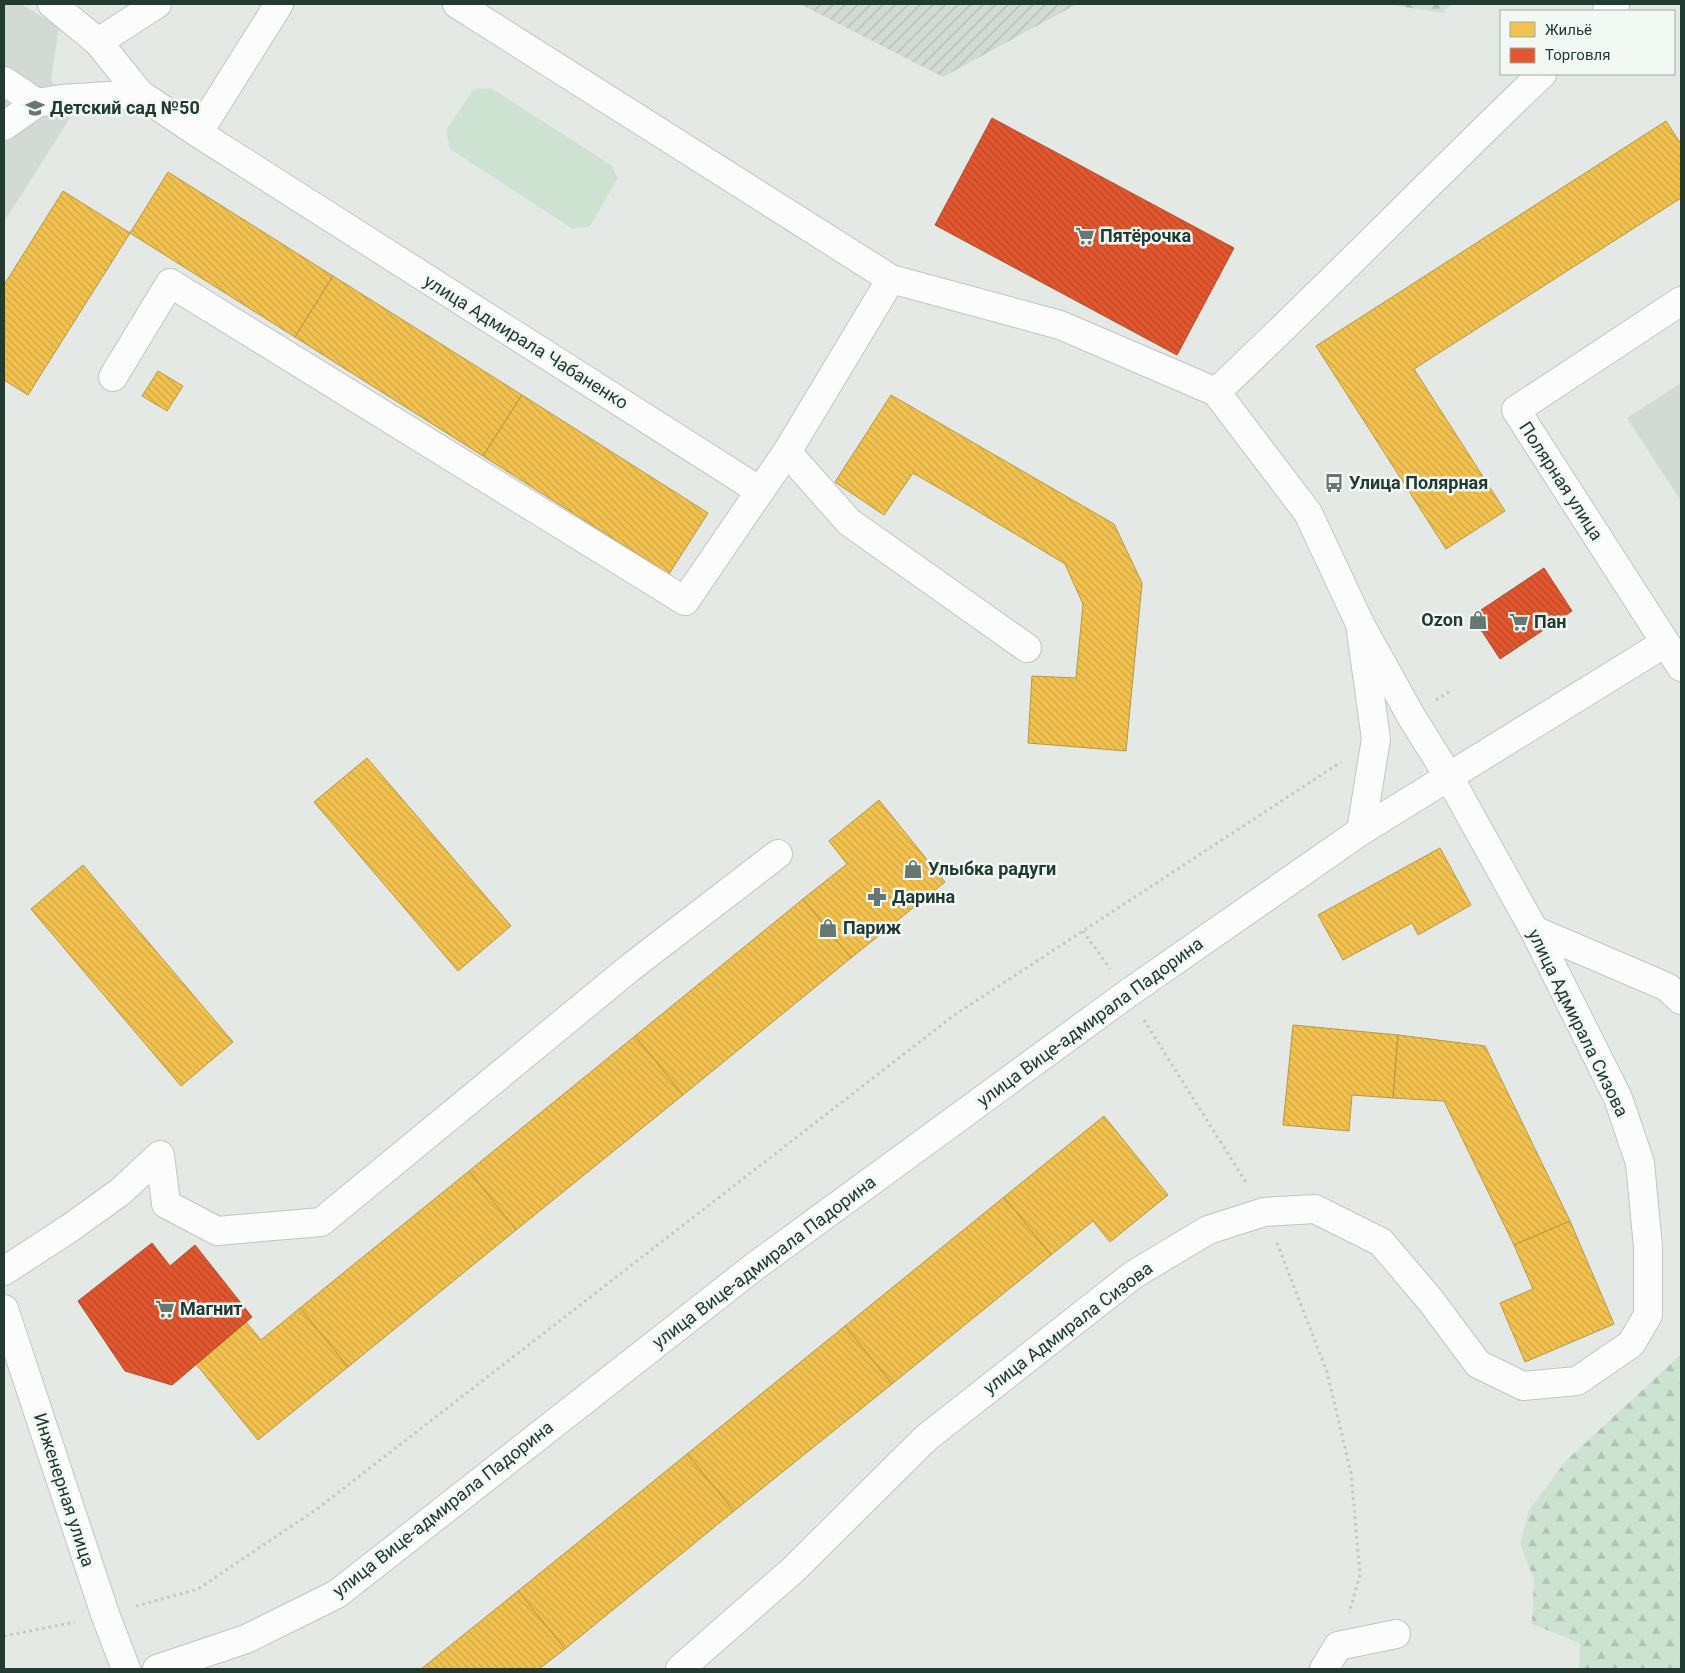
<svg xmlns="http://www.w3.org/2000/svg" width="1685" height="1673" font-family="Roboto,sans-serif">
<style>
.built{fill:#d2dad6}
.industrial{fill:url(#industrial-furrows)}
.grass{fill:#cde2d1}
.forest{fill:url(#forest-firs)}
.homes{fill:url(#homes-back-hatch);stroke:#b49946}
.shops{fill:url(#shops-back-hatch);stroke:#aa4f2f}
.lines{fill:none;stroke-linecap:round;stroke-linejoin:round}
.minor-casing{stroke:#c1c6c3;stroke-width:30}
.path{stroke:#c1c9c4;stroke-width:3;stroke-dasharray:2.5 4;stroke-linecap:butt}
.minor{stroke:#fbfcfb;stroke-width:28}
.labels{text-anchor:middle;stroke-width:5;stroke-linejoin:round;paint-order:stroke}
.poi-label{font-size:18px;font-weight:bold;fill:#223b32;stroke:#f2f8f4;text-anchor:start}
.street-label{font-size:18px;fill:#223b32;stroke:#f2f8f4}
</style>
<defs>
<pattern id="industrial-furrows" width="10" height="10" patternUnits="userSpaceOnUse" patternTransform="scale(1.25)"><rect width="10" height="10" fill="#d2dad6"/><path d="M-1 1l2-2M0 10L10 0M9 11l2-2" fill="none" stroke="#b4bcb8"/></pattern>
<pattern id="forest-firs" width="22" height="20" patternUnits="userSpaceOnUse" patternTransform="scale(1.25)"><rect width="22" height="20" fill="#cde2d1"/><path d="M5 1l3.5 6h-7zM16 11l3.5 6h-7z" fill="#b0c3b4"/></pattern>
<pattern id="homes-back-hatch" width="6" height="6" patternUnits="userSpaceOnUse" patternTransform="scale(1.25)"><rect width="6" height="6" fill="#f2c14e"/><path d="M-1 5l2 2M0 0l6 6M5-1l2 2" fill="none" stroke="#cfa745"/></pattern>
<pattern id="shops-back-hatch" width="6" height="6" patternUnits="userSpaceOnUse" patternTransform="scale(1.25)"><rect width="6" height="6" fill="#e4572e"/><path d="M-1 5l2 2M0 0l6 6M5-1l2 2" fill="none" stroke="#b84928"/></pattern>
</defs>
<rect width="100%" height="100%" fill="#e4e9e6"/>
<!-- built -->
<g class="built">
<path d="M4 4H21L59 27 51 79 70 118 4 222Z"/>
<path d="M1681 383V501L1627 418Z"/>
</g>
<!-- industrial -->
<path class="industrial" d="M800 4H1077L943 77Z"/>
<!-- grass -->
<path class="grass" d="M491 88 611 165 618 178 590 226 573 229 450 149 446 130 474 89Z"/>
<!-- forest -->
<g class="forest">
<path d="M1385 4H1451L1443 13Z"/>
<path d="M1681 1354V1669H1579L1580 1643 1532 1624 1534 1579 1520 1544 1529 1510 1566 1461Z"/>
</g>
<!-- homes -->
<g class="homes">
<path d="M1666 121 1681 144V198L1414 369 1505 511 1446 549 1316 346Z"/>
<path d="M168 172 333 276 295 337 130 233Z"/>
<path d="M63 191 130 233 28 395 4 380V285Z"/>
<path d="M333 276 522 395 483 456 295 337Z"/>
<path d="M158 371 183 386 167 411 142 396Z"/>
<path d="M522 395 708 513 669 574 483 456Z"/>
<path d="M891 395 1114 524 1142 583 1126 751 1028 743 1032 676 1076 678 1083 604 1065 564 951 495 913 473 884 515 835 482Z"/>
<path d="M367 758 511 926 458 971 314 802Z"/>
<path d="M879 800 945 882 851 958 803 899 847 864 829 841Z"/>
<path d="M1440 848 1471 905 1418 935 1412 923 1343 960 1318 915Z"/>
<path d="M83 865 233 1042 181 1086 31 909Z"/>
<path d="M803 899 851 958 683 1095 635 1036Z"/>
<path d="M1293 1025 1398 1035 1393 1098 1352 1095 1349 1131 1283 1125Z"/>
<path d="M1398 1035 1485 1046 1570 1221 1514 1245 1444 1101 1393 1098Z"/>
<path d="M635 1036 683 1095 516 1230 469 1171Z"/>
<path d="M1104 1116 1168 1195 1110 1242 1093 1221 1051 1255 1004 1197Z"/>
<path d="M469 1171 516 1230 348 1367 300 1308Z"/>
<path d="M1004 1197 1051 1255 892 1384 845 1326Z"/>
<path d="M1570 1221 1614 1324 1525 1362 1500 1303 1533 1289 1514 1245Z"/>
<path d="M300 1308 348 1367 258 1440 196 1364 246 1322 261 1340Z"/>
<path d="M845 1326 892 1384 734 1511 687 1454Z"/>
<path d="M687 1454 734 1511 565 1649 518 1591Z"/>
<path d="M518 1591 565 1649 539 1669H421Z"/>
</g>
<!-- shops -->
<g class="shops">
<path d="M992 118 1234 248 1177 355 935 225Z"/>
<path d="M1544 568 1572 611 1500 659 1472 616Z"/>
<path d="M152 1243 170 1266 195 1245 252 1317 172 1385 125 1371 78 1301Z"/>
</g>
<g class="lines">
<!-- minor casing -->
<g class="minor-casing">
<g id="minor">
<path d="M52 4 98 42 157 4"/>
<path d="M457 4 891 279 1060 325 1216 392 1308 513 1360 624 1376 739 1361 831"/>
<path d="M1607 11 1615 4"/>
<path d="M98 42 140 94 198 133 760 491 787 452 891 279"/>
<path d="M4 81 37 103"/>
<path d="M4 126 37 103 61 99 140 94"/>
<path d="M198 133 279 4"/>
<path d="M1681 301 1516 410 1681 667"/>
<path d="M113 377 170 283 685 601 760 491"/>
<path d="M1216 392C1327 288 1432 179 1542 74"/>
<path d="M787 452 849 522 1027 648"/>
<path d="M1534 930 1667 987 1681 1000"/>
<path d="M4 1271 70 1228 120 1192 160 1155 166 1204 217 1231 321 1222 631 967 778 854"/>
<path d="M4 1309 105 1614 126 1669"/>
<path d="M157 1669 246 1639 337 1594 754 1267 1127 994 1361 831 1665 643"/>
<path d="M680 1669 793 1570 926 1438 1133 1275 1208 1230 1264 1212 1315 1209 1381 1242 1431 1301 1478 1364 1523 1386 1577 1381 1631 1344 1648 1315V1247L1640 1163 1618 1098 1534 930 1449 777 1411 716 1360 624"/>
<path d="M1324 1669 1338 1646 1396 1634"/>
</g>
</g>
<!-- path -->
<g class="path">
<path d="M1436 700 1450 691"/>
<path d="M1083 931 1110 969"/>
<path d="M1144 1020 1247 1184"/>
<path d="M1277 1243 1327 1372 1351 1473 1360 1575 1349 1613"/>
<path d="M136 1606 198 1589 317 1509 953 1016 1341 762"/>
<path d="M4 1636 75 1622"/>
</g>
<!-- minor -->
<use href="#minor" class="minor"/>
</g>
<!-- icons -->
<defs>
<g id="school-bare" transform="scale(1.5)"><path d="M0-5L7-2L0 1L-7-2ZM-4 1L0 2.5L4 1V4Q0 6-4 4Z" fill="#667871" stroke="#f2f8f4" stroke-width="2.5" paint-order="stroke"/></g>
<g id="supermarket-bare" transform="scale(1.5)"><path d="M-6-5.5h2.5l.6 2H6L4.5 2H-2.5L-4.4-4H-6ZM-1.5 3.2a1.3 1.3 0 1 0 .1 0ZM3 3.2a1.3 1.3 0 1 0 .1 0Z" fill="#667871" stroke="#f2f8f4" stroke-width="2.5" paint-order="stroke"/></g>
<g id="bus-bare" transform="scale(1.5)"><path d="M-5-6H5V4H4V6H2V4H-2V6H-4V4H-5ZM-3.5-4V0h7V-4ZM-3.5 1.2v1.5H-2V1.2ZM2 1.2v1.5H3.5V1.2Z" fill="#667871" stroke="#f2f8f4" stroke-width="2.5" paint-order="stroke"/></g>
<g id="shop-bare" transform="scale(1.5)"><path d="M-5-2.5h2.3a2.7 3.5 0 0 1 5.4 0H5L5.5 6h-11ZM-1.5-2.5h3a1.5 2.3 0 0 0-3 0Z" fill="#667871" stroke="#f2f8f4" stroke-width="2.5" paint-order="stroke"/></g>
<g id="pharmacy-bare" transform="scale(1.5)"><path d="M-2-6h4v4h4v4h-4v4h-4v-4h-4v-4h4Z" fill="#667871" stroke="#f2f8f4" stroke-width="2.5" paint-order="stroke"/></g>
</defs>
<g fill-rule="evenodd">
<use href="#school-bare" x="35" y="108"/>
<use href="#supermarket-bare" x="1085" y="236"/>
<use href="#bus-bare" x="1334" y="483"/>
<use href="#shop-bare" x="1478" y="620"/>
<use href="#supermarket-bare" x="1519" y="622"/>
<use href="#shop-bare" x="913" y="869"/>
<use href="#pharmacy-bare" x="877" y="897"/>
<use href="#shop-bare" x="828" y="928"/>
<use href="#supermarket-bare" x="165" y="1309"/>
</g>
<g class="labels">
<!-- poi labels -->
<g class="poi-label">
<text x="50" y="114">Детский сад №50</text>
<text x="1100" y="242">Пятёрочка</text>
<text x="1349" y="489">Улица Полярная</text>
<text x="1463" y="626" text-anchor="end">Ozon</text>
<text x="1534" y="628">Пан</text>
<text x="928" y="875">Улыбка радуги</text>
<text x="892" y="903">Дарина</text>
<text x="843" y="934">Париж</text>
<text x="180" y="1315">Магнит</text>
</g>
<!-- street labels -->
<g class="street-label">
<text transform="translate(526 342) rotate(32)" y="6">улица Адмирала Чабаненко</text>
<text transform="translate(1561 481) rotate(57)" y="6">Полярная улица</text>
<text transform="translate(1090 1022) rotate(-36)" y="6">улица Вице-адмирала Падорина</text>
<text transform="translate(1578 1023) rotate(64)" y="6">улица Адмирала Сизова</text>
<text transform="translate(764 1262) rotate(-37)" y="6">улица Вице-адмирала Падорина</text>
<text transform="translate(1068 1328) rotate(-37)" y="6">улица Адмирала Сизова</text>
<text transform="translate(64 1490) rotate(72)" y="6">Инженерная улица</text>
<text transform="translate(443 1509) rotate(-38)" y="6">улица Вице-адмирала Падорина</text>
</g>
</g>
<!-- border -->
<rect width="1685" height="1673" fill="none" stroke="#223b32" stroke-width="10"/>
<!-- legend -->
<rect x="1500" y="10" width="175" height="65" fill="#f2f8f4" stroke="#9faca6"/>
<rect x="1510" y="22" width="25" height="15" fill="#f2c14e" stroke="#9faca6"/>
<text x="1545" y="35" font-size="15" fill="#223b32">Жильё</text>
<rect x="1510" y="48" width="25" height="15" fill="#e4572e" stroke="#9faca6"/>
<text x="1545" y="60" font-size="15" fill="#223b32">Торговля</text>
</svg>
